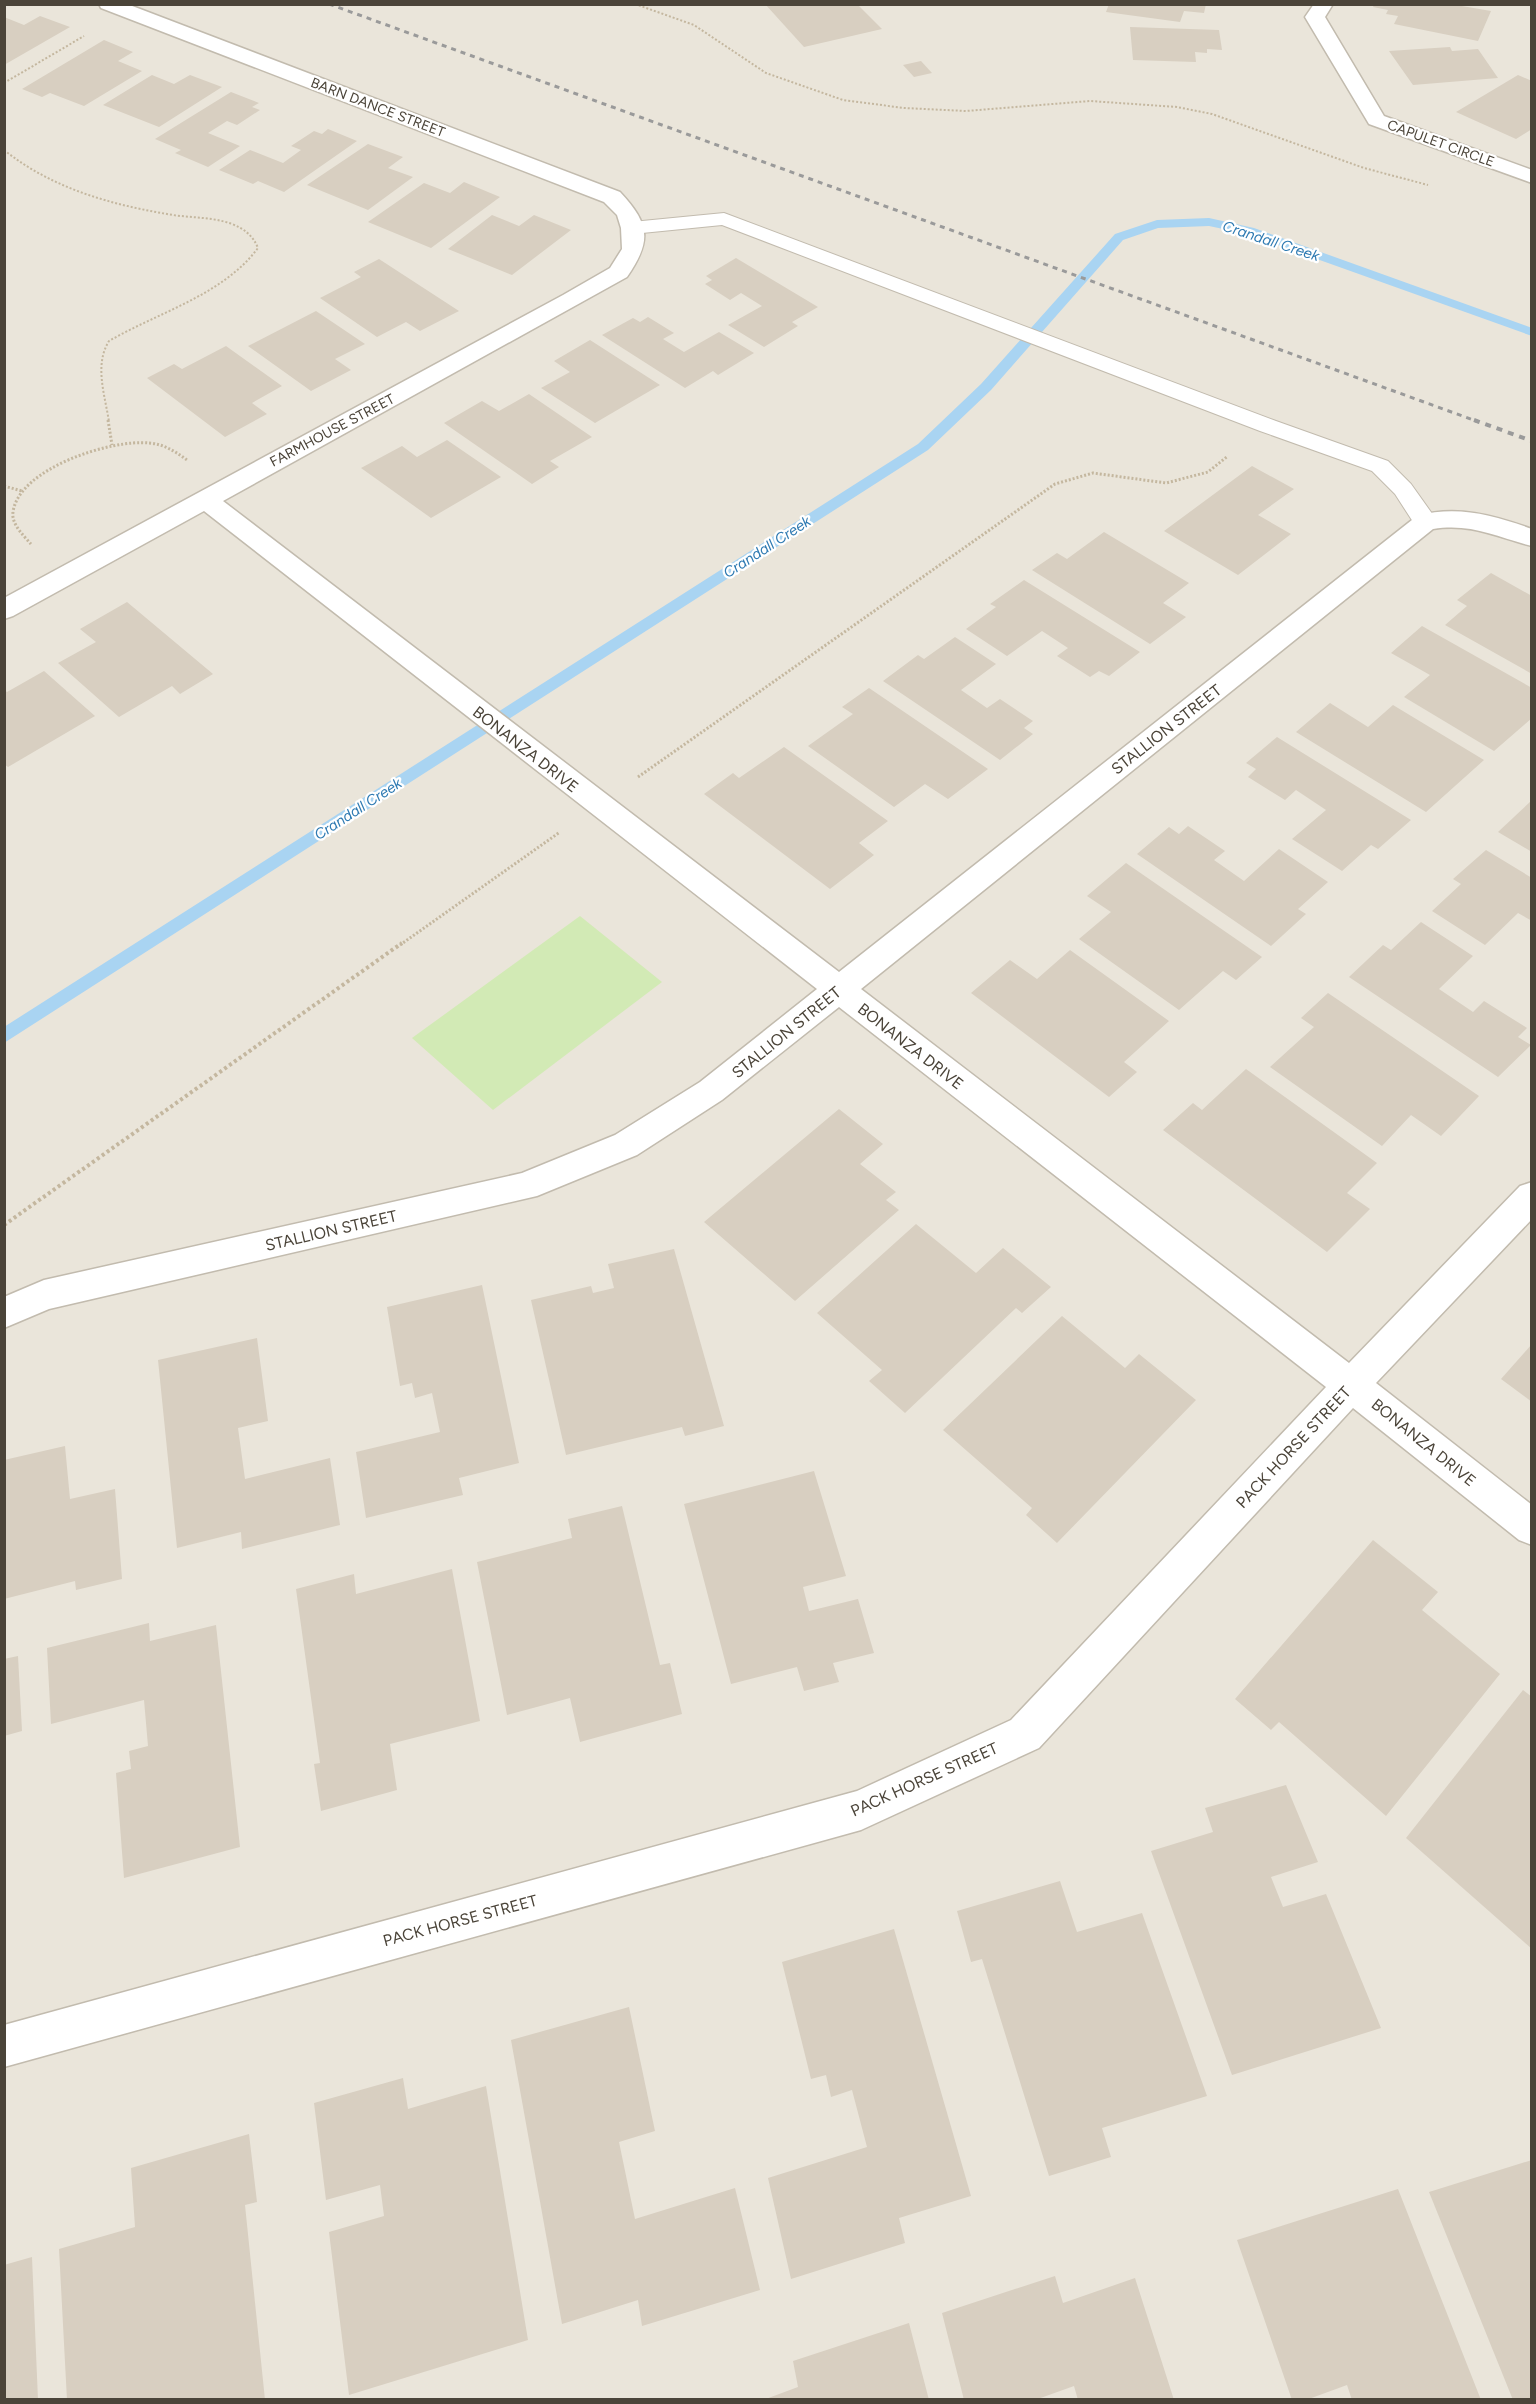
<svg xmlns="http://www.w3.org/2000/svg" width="1536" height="2404" font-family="Figtree,sans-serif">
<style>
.residential{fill:#eae5da}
.green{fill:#d2eab5}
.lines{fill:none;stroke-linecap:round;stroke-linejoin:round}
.stream{fill:#a9d4f2;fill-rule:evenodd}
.building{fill:#d8cfc1}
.service-casing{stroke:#c2bbae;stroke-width:2}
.minor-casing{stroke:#c2bbae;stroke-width:3}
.path-far2{stroke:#c4b79f;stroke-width:2;stroke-dasharray:2 2;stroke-linecap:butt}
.path-far1{stroke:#c4b79f;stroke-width:3;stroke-dasharray:2 2;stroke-linecap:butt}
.path{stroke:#c4b79f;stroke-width:4;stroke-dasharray:3 3;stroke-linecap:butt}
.service{fill:#fff;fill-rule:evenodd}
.minor{fill:#fff;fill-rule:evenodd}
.rail-far1{stroke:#9a9a9a;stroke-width:3;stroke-dasharray:5 5;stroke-linecap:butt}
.rail{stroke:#9a9a9a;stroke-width:4;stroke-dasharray:6 6;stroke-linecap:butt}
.labels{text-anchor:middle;stroke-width:4.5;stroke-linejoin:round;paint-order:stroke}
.far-street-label{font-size:14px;fill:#4b4439;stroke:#fff}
.far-water-label{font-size:15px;font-style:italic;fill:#2e7ab2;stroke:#fff}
.street-label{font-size:16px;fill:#4b4439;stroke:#fff}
</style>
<rect width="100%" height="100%" fill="#f6f3ec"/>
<!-- residential -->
<rect class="residential" x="5" y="5" width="1526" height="2394"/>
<!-- green -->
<path class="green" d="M580 916 662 982 493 1110 412 1038Z"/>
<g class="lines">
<!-- stream -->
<path class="stream" d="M1209 218 1254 228 1532 328V336L1247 234 1209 226 1158 228 1123 240 991 390 928 450 4 1043V1027L918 444 981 384 1115 234 1157 220Z"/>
</g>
<!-- building -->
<g class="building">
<path d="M765 4H857L882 29 804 47Z"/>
<path d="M1109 4H1206L1204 13 1184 11 1180 22 1106 12Z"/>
<path d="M1374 5H1456L1491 11 1478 41 1394 24 1398 16 1386 14 1388 10 1373 7Z"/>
<path d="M40 16 70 27 4 65V17L24 25Z"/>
<path d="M1130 27 1219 30 1222 50 1207 49V53L1195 52 1196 62 1133 60Z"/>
<path d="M104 40 133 52 118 61 142 71 84 106 50 93 42 97 22 89Z"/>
<path d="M1450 47 1452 51 1478 49 1498 78 1413 85 1389 51Z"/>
<path d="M921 61 932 73 914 77 903 65Z"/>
<path d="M152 75 174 84 190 75 222 87 159 127 103 105Z"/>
<path d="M1518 75 1532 81V129L1516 139 1456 112Z"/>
<path d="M231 92 259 103 252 107 260 110 237 125 227 121 208 133 240 146 208 167 175 153 181 150 155 139Z"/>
<path d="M328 129 357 141 284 192 258 181 253 184 219 170 250 150 283 163 301 150 291 146 314 131 322 134Z"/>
<path d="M368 144 403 157 388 168 413 177 368 210 307 185Z"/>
<path d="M464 182 500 197 431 248 368 222 424 183 450 193Z"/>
<path d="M492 215 519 226 534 215 571 230 512 275 448 249Z"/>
<path d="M736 258 818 307 792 322 798 326 764 347 728 325 762 306 741 293 730 300 705 284 712 280 706 276Z"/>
<path d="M379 259 459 311 420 331 406 322 377 337 320 298 361 277 354 272Z"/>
<path d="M316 311 365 344 335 359 351 370 311 391 248 346Z"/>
<path d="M648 317 674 333 663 339 684 352 719 332 754 353 718 375 713 371 685 388 602 335 633 318 640 322Z"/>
<path d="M590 340 660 385 595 423 541 388 570 372 554 361Z"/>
<path d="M226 346 282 386 252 403 267 414 225 437 147 378 174 364 182 369Z"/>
<path d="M529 394 592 437 550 461 559 467 532 484 444 423 482 401 499 411Z"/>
<path d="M447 440 501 477 431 518 361 468 402 446 417 457Z"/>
<path d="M1252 466 1294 489 1258 515 1291 534 1238 575 1164 531Z"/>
<path d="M1104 532 1189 583 1163 603 1186 617 1150 644 1032 570 1057 553 1067 559Z"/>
<path d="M1491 573 1532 596V674L1445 625 1467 606 1457 600Z"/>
<path d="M1024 580 1140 652 1109 676 1099 671 1090 677 1057 656 1068 648 1042 631 1007 656 966 629 996 607 990 604Z"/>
<path d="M127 602 213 674 180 694 172 686 119 717 58 663 96 642 80 629Z"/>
<path d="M1422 626 1532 688V718L1494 751 1404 697 1430 675 1391 653Z"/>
<path d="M955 637 996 664 961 690 987 708 1000 699 1033 721 1024 728 1033 734 1000 760 883 681 918 655 924 659Z"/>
<path d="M44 671 95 716 8 767 4 764V690L7 692Z"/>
<path d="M869 688 988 769 948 799 925 784 894 807 808 746 853 714 842 707Z"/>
<path d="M1330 703 1368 727 1393 705 1484 760 1426 812 1296 732Z"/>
<path d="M1277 737 1411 820 1378 849 1371 845 1342 871 1292 839 1326 810 1296 790 1285 800 1248 777 1256 769 1246 763Z"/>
<path d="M784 747 888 821 859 843 874 855 830 889 704 794 733 773 739 778Z"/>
<path d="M1532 800V852L1498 832Z"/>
<path d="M1188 826 1225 851 1214 860 1244 881 1279 849 1328 882 1298 909 1306 914 1271 946 1137 854 1169 827 1179 834Z"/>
<path d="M1486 850 1532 878V921L1518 913 1485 945 1432 911 1461 884 1453 879Z"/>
<path d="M1126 863 1262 957 1236 980 1223 971 1179 1010 1079 939 1111 912 1087 896Z"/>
<path d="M1421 922 1473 956 1439 989 1473 1012 1484 1001 1527 1028 1518 1037 1531 1045 1498 1077 1349 977 1383 945 1391 950Z"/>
<path d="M1070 950 1169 1021 1124 1062 1137 1072 1109 1097 971 993 1010 960 1037 979Z"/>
<path d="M1328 993 1479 1096 1441 1136 1411 1115 1382 1146 1270 1067 1314 1027 1301 1018Z"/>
<path d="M1246 1069 1377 1163 1347 1193 1370 1209 1327 1252 1163 1130 1193 1103 1202 1110Z"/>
<path d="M839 1109 883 1144 860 1164 896 1192 886 1200 899 1210 795 1301 704 1222Z"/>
<path d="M916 1224 976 1273 1003 1248 1051 1287 1022 1313 1016 1308 905 1413 869 1381 882 1370 817 1313Z"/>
<path d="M674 1249 724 1426 685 1436 682 1427 566 1455 531 1300 591 1286 593 1293 614 1288 608 1264Z"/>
<path d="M482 1285 519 1463 459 1478 463 1495 366 1518 356 1452 440 1432 432 1393 415 1398 412 1383 400 1386 387 1307Z"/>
<path d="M1062 1316 1125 1368 1139 1354 1196 1400 1057 1543 1026 1515 1032 1508 943 1430Z"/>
<path d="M257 1338 268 1421 238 1428 245 1479 330 1458 340 1525 242 1549 241 1532 177 1548 158 1360Z"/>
<path d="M1532 1344V1402L1501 1379Z"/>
<path d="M65 1446 70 1499 115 1489 122 1579 76 1590 75 1581 4 1599V1460Z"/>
<path d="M814 1471 846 1576 803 1587 809 1611 858 1599 874 1653 833 1663 839 1682 804 1691 797 1667 731 1684 684 1504Z"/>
<path d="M622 1506 660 1665 670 1663 682 1714 580 1742 570 1698 507 1715 477 1562 572 1538 568 1519Z"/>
<path d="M1373 1540 1438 1592 1422 1610 1500 1674 1386 1816 1279 1722 1271 1730 1235 1699Z"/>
<path d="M452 1569 480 1721 390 1744 397 1790 321 1811 314 1764 320 1763 296 1589 354 1574 356 1594Z"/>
<path d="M149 1623 150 1641 216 1625 240 1847 124 1878 116 1773 131 1769 129 1751 148 1746 144 1700 51 1724 47 1648Z"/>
<path d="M18 1656 22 1731 4 1736V1659Z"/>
<path d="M1523 1690 1532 1697V1949L1406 1838Z"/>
<path d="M1286 1785 1318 1862 1271 1877 1283 1907 1326 1894 1381 2028 1232 2075 1151 1851 1213 1832 1205 1808Z"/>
<path d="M1060 1881 1077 1932 1142 1913 1207 2096 1102 2128 1111 2157 1049 2176 982 1959 971 1962 957 1911Z"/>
<path d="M894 1929 971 2196 899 2218 905 2243 791 2279 768 2178 867 2147 852 2090 831 2097 826 2075 811 2079 782 1962Z"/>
<path d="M629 2007 655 2131 619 2142 635 2219 735 2188 760 2290 642 2326 638 2300 562 2324 511 2040Z"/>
<path d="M403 2078 408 2109 486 2086 528 2340 349 2395 329 2232 384 2216 380 2185 326 2200 314 2103Z"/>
<path d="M249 2134 257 2202 245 2205 265 2400H67L59 2249 135 2227 131 2168Z"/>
<path d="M1532 2160V2400H1513L1429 2192Z"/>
<path d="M1398 2189 1481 2400H1352L1347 2385 1306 2400H1292L1237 2240Z"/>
<path d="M32 2257 38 2400H4V2265Z"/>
<path d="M1055 2276 1063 2303 1135 2278 1174 2400H1078L1074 2386 1035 2400H964L942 2313Z"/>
<path d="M909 2323 929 2400H763L798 2387 793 2361Z"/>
</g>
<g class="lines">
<!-- service casing -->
<g class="service-casing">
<path id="service" d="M724 213 1276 421 1388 461 1411 484 1438 522 1435 528 1426 530 1417 528 1395 494 1372 471 1260 431 722 225 632 234 625 232 621 228 625 224 632 222Z"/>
</g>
<!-- minor casing -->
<g class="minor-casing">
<g id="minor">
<path d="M99 4H127L620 192C650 224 652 241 627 277L223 501 839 972 1417 516C1457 505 1493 515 1532 529V546C1496 537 1472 523 1433 529L861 989 1349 1363 1520 1186 1532 1182V1219L1376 1383 1532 1505V1545L1519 1540 1353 1408 1039 1748 861 1830 4 2067V2025L857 1791 1011 1720 1326 1387 839 1007 722 1100 637 1155 537 1196 49 1309 4 1328V1297L44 1280 522 1173 615 1135 700 1082 817 989 204 511 13 616 4 619V598L563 295 610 268 622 249 621 228 617 215 604 202 101 8Z"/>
<path d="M1314 4H1333L1325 17 1384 116 1532 170V183L1369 124 1305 17Z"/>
</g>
</g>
<!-- path-far2 -->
<g class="path-far2">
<path d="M635 4 694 25 766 73 843 100 904 108 966 111 1090 101 1177 107 1212 114 1364 168 1428 185"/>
<path d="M4 83 84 36"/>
<path d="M4 150C53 189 112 205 173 215 193 218 213 217 232 224 245 229 253 236 258 248 223 295 159 312 109 341 94 365 105 395 109 422"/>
</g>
<!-- path-far1 -->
<g class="path-far1">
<path d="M108 420 112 445"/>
<path d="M4 486 22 491"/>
<path d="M31 544C24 536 11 524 13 512 19 468 112 439 149 443 164 444 176 452 187 460"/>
<path d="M638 777 1055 484 1093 473 1166 483 1208 472 1228 456"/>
<path d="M400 945 560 832"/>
</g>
<!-- path -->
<path class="path" d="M4 1225 402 943"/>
<!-- service -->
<use href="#service" class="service"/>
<!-- minor -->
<use href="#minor" class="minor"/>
<!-- rail-far1 -->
<path class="rail-far1" d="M329 4 1479 422"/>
<!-- rail -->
<path class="rail" d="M1474 420 1532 441"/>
</g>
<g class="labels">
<!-- far-street labels -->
<g class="far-street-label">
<text transform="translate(378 107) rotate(21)" y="5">BARN DANCE STREET</text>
<text transform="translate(1441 143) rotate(20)" y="5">CAPULET CIRCLE</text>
<text transform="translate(332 430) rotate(-28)" y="5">FARMHOUSE STREET</text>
</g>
<!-- far-water labels -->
<g class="far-water-label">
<text transform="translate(1271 241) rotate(18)" y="5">Crandall Creek</text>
<text transform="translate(767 547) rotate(-33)" y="5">Crandall Creek</text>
<text transform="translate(358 809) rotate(-33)" y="5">Crandall Creek</text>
</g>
<!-- street labels -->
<g class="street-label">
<text transform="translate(1166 729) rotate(-38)" y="6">STALLION STREET</text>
<text transform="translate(526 749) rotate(38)" y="6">BONANZA DRIVE</text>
<text transform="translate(786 1032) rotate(-39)" y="6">STALLION STREET</text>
<text transform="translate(911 1046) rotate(38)" y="6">BONANZA DRIVE</text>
<text transform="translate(331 1230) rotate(-13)" y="6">STALLION STREET</text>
<text transform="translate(1424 1442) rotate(39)" y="6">BONANZA DRIVE</text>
<text transform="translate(1293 1447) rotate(-47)" y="6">PACK HORSE STREET</text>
<text transform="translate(924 1779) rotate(-24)" y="6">PACK HORSE STREET</text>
<text transform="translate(460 1920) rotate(-15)" y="6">PACK HORSE STREET</text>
</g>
</g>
<!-- border -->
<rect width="1536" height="2404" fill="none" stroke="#4b4439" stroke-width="12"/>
</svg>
